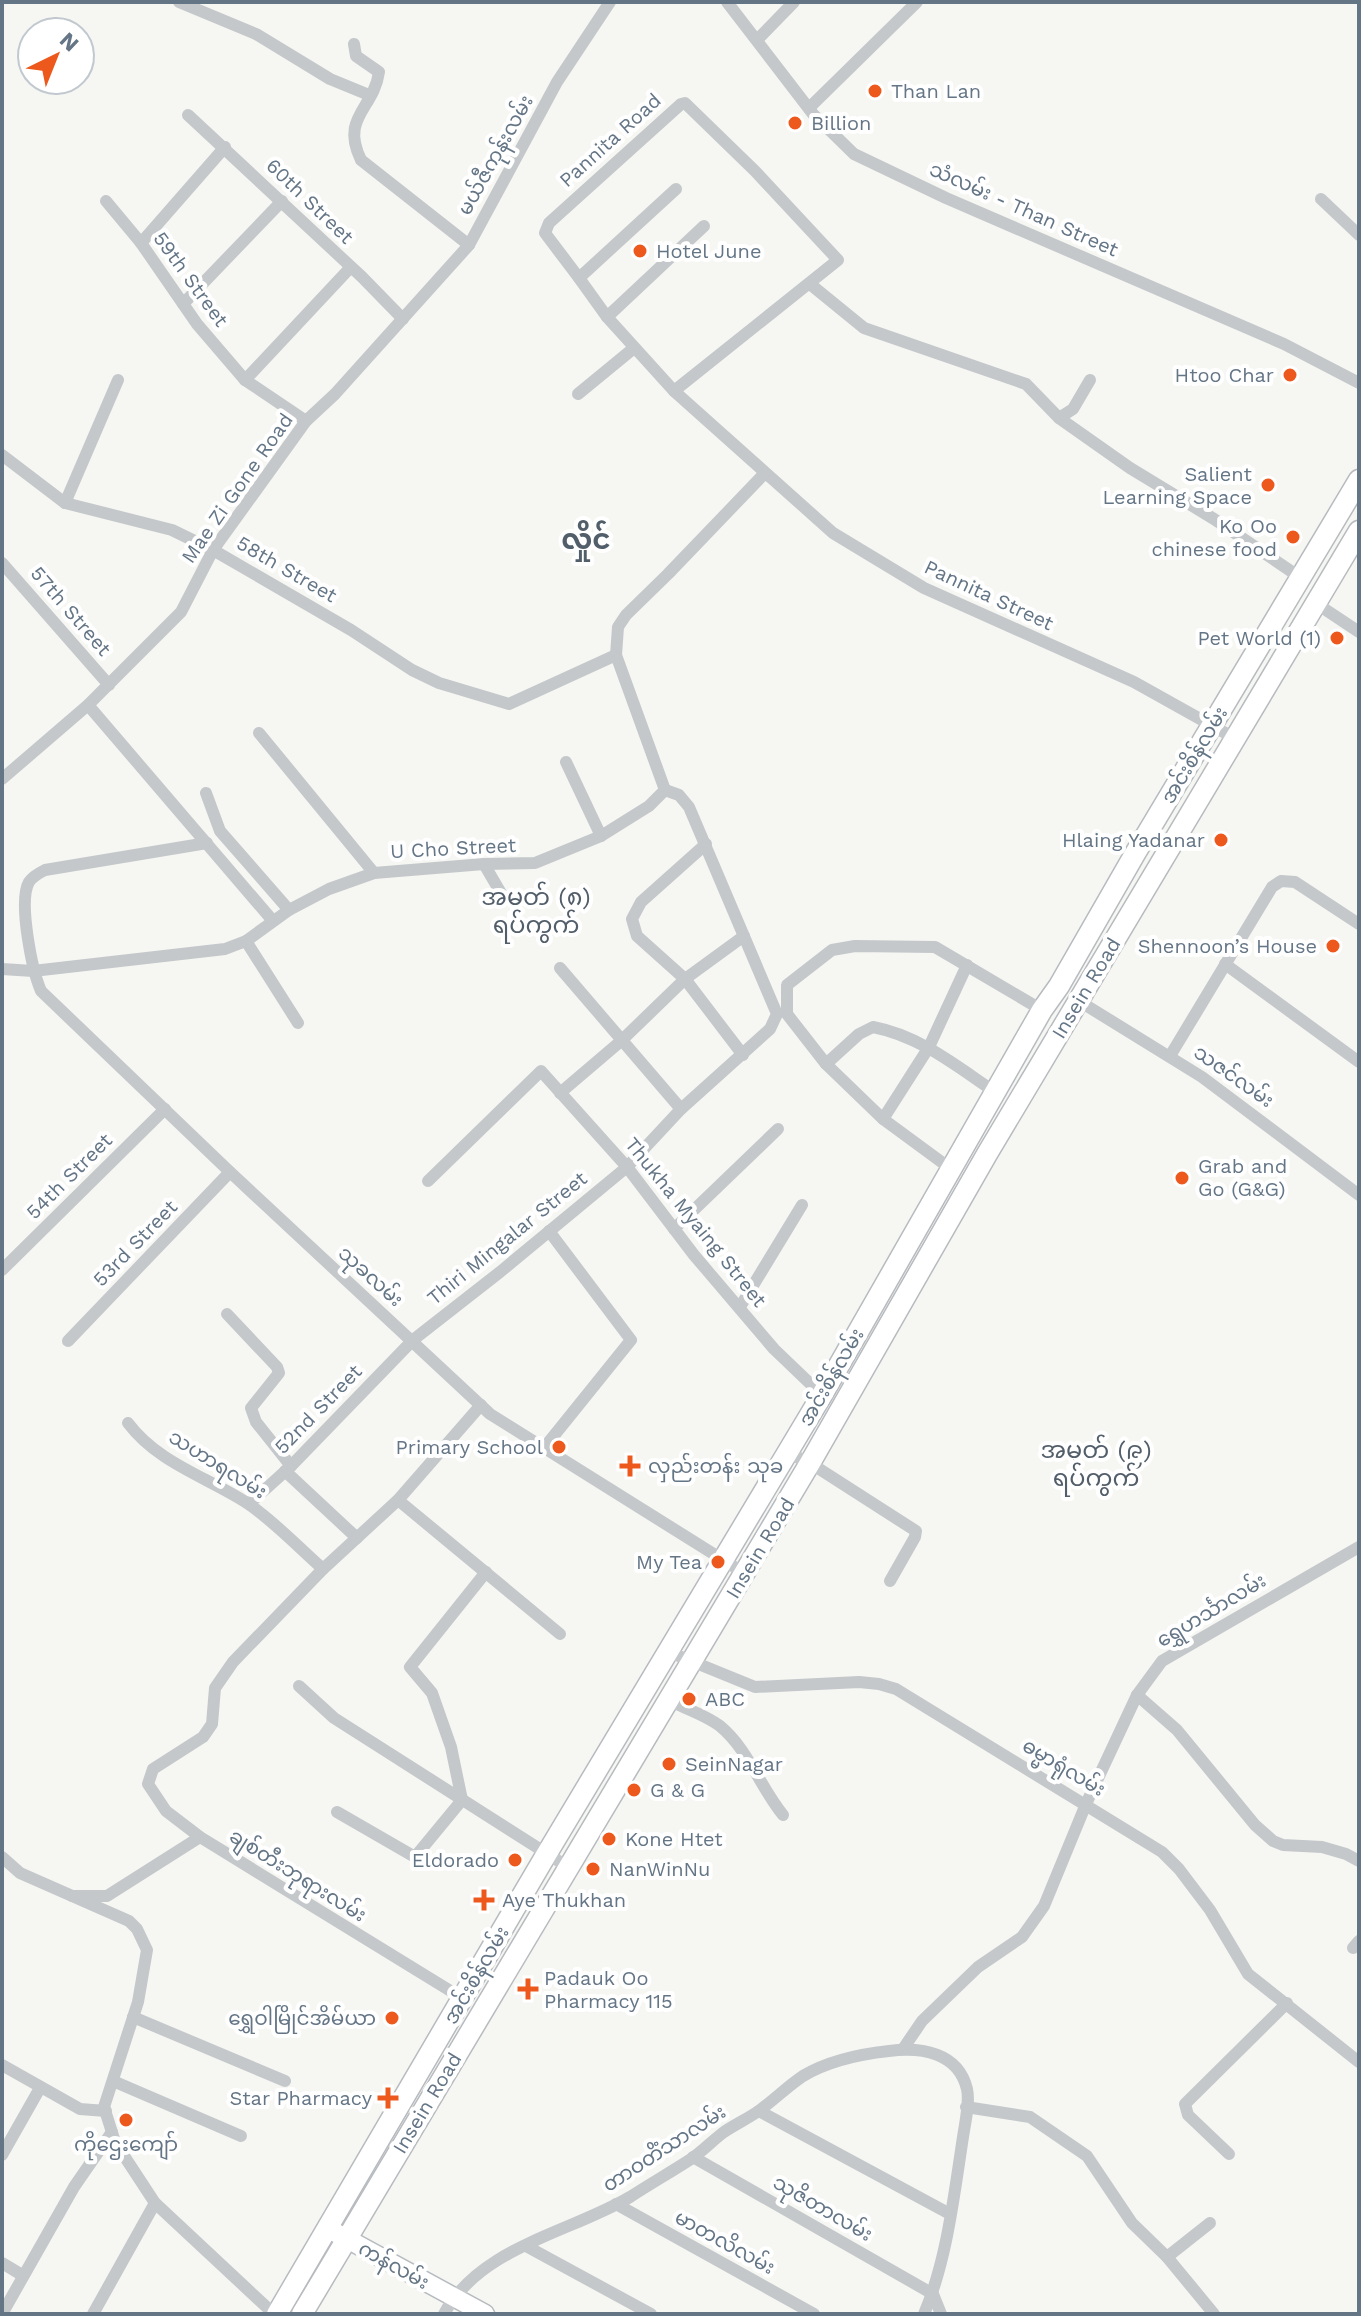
<svg xmlns="http://www.w3.org/2000/svg" width="1361" height="2316" font-family="'Work Sans','Noto Sans Myanmar',sans-serif">
<style>
.lines{fill:none;stroke-linecap:round;stroke-linejoin:round}
.secondary-casing{stroke:#b6bbc0;stroke-width:21}
.primary-casing{stroke:#b7bbbf;stroke-width:23}
.minor{stroke:#c4c8cb;stroke-width:12}
.secondary{stroke:#fff;stroke-width:18}
.primary{stroke:#fff;stroke-width:20}
.poi-dot{fill:#ed591c;stroke:#fff;stroke-width:3}
.labels{text-anchor:middle;stroke-width:8;stroke-linejoin:round;paint-order:stroke}
.poi-label{font-size:20px;fill:#647586;stroke:#fff;text-anchor:start}
.street-label{font-size:20px;fill:#647586;stroke:#fff}
.quarter-label{font-size:24px;fill:#525e6a;stroke:#fff}
.district-label{font-size:28px;font-weight:bold;fill:#525e6a;stroke:#fff}
</style>
<rect width="100%" height="100%" fill="#f6f7f3"/>
<g class="lines">
<!-- secondary casing -->
<g class="secondary-casing">
<path id="secondary" d="M327 2228 485 2314"/>
</g>
<!-- primary casing -->
<g class="primary-casing">
<g id="primary">
<path d="M277 2314 546 1855 822 1395 1042 1010 1059 986 1136 852 1359 480"/>
<path d="M302 2314 810 1463 987 1154 1359 531"/>
</g>
</g>
<!-- minor -->
<g class="minor">
<path d="M179 2 256 34 330 79 369 95"/>
<path d="M727 2 813 114 854 154 946 198 1284 344 1359 383"/>
<path d="M757 40 794 2"/>
<path d="M354 44 356 56 379 72C374 109 340 117 361 160L469 245"/>
<path d="M809 108 917 2"/>
<path d="M188 115 362 277 403 319"/>
<path d="M1321 199 1359 235"/>
<path d="M106 201 141 243 197 324 245 380 306 421"/>
<path d="M141 243 225 147"/>
<path d="M579 278 607 317 674 391 833 533 924 588 1134 682 1236 739"/>
<path d="M810 284 864 328 1026 384 1059 418 1130 468 1214 519 1301 578"/>
<path d="M183 304 282 201"/>
<path d="M607 317 704 226"/>
<path d="M245 380 350 268"/>
<path d="M674 391 838 260 755 171 685 103 681 104 549 223 545 233 579 278 676 189"/>
<path d="M578 394 634 348"/>
<path d="M1059 418 1073 409 1090 380"/>
<path d="M2 455 65 503 172 530 213 550 351 630 412 670 439 683 509 704 616 655"/>
<path d="M65 503 118 380"/>
<path d="M2 563 109 685"/>
<path d="M1317 604 1359 632"/>
<path d="M88 705 273 921"/>
<path d="M259 733 374 873"/>
<path d="M566 762 601 836"/>
<path d="M2 779 88 705 181 612 213 550 306 421 335 394 469 245 557 82 610 2"/>
<path d="M665 790 616 655 618 627 626 615 668 574 765 473"/>
<path d="M206 793 220 831 289 910"/>
<path d="M207 843 45 870C39 873 33 876 29 882 18 901 32 970 41 991L230 1172 490 1414 744 1573"/>
<path d="M706 844 641 902 632 919 637 936 685 979 743 1055"/>
<path d="M484 864 505 900"/>
<path d="M246 941 298 1023"/>
<path d="M1225 964 1359 1062"/>
<path d="M560 968 681 1109"/>
<path d="M2 969 33 971 225 949 246 941 289 910 329 889 374 873 484 864 535 863 601 836 649 806 665 790"/>
<path d="M1079 1001 1202 1077 1359 1195"/>
<path d="M1170 1056 1272 887 1281 881 1295 882 1359 924"/>
<path d="M826 1064 859 1034 873 1027C920 1036 956 1066 995 1092"/>
<path d="M560 1093 621 1041 685 979 744 936"/>
<path d="M883 1119 929 1047 967 965"/>
<path d="M951 1169 883 1119 826 1064 787 1014V985L832 950 855 946 935 947 1042 1010"/>
<path d="M428 1181 541 1071 627 1167 694 1255 774 1349 822 1395"/>
<path d="M674 1229 778 1129"/>
<path d="M2 1270 165 1109"/>
<path d="M740 1307 802 1205"/>
<path d="M227 1314 277 1367 279 1373 251 1408 256 1422 291 1466"/>
<path d="M68 1341 230 1172"/>
<path d="M128 1423C158 1463 207 1477 247 1503 274 1521 299 1548 323 1569"/>
<path d="M544 1448 631 1340 549 1231"/>
<path d="M786 1452 810 1463 916 1531 915 1537 890 1581"/>
<path d="M285 1471 357 1538"/>
<path d="M398 1500 560 1634"/>
<path d="M249 1504 291 1466 413 1340 500 1272 627 1167 681 1109 770 1029 777 1014 689 807 679 795 665 790"/>
<path d="M669 1652 755 1687 859 1682 879 1684 896 1689 1162 1852 1179 1869 1210 1910 1248 1974 1359 2062"/>
<path d="M299 1686 334 1718 568 1867"/>
<path d="M1137 1695 1177 1730 1255 1825 1273 1841 1283 1845 1322 1847 1346 1854 1359 1861"/>
<path d="M668 1700C684 1708 706 1715 720 1726 748 1749 760 1787 783 1815"/>
<path d="M337 1812 415 1857 462 1800 451 1747 432 1693 410 1667 486 1572"/>
<path d="M2 1857 20 1873 129 1921 137 1929 147 1950 138 2002 104 2107 115 2142 155 2203 274 2314"/>
<path d="M72 1896H107L200 1837"/>
<path d="M1353 1948 1359 1941"/>
<path d="M462 1998 200 1837 166 1811 148 1784 153 1769 203 1737 212 1724 215 1688 233 1662 323 1569 398 1500 481 1405"/>
<path d="M133 2017 285 2081"/>
<path d="M903 2049 922 2021 978 1967 1022 1937 1044 1906 1086 1804 1137 1695 1162 1661 1359 1547"/>
<path d="M2 2065 80 2109 106 2111"/>
<path d="M113 2081 241 2136"/>
<path d="M966 2107 1030 2117 1087 2156 1132 2223 1167 2257 1214 2314"/>
<path d="M759 2111 950 2214"/>
<path d="M1229 2154 1188 2115 1185 2104 1287 2003"/>
<path d="M2 2155 40 2088"/>
<path d="M693 2157 933 2294 941 2314"/>
<path d="M616 2204 814 2314"/>
<path d="M526 2246 651 2314"/>
<path d="M1167 2257 1210 2223"/>
<path d="M2 2263 22 2275"/>
<path d="M2 2314 74 2187 112 2132"/>
<path d="M93 2314 155 2203"/>
<path d="M444 2314C480 2247 569 2233 630 2197 650 2184 671 2172 691 2159 703 2151 713 2140 724 2132 736 2124 749 2118 760 2110 775 2099 788 2086 803 2076 828 2061 861 2054 889 2051 921 2047 958 2052 967 2089 970 2103 965 2123 963 2137 954 2195 947 2260 924 2314"/>
</g>
<!-- secondary -->
<use href="#secondary" class="secondary"/>
<!-- primary -->
<use href="#primary" class="primary"/>
</g>
<!-- markers -->
<g class="poi-dot">
<circle cx="875" cy="91" r="8"/>
<circle cx="795" cy="123" r="8"/>
<circle cx="640" cy="251" r="8"/>
<circle cx="1290" cy="375" r="8"/>
<circle cx="1268" cy="485" r="8"/>
<circle cx="1293" cy="537" r="8"/>
<circle cx="1337" cy="638" r="8"/>
<circle cx="1221" cy="840" r="8"/>
<circle cx="1333" cy="946" r="8"/>
<circle cx="1182" cy="1178" r="8"/>
<circle cx="559" cy="1447" r="8"/>
<path d="M626 1454h8v8h8v8h-8v8h-8v-8h-8v-8h8z"/>
<circle cx="718" cy="1562" r="8"/>
<circle cx="689" cy="1699" r="8"/>
<circle cx="669" cy="1764" r="8"/>
<circle cx="634" cy="1790" r="8"/>
<circle cx="609" cy="1839" r="8"/>
<circle cx="515" cy="1860" r="8"/>
<circle cx="593" cy="1869" r="8"/>
<path d="M480 1888h8v8h8v8h-8v8h-8v-8h-8v-8h8z"/>
<path d="M524 1977h8v8h8v8h-8v8h-8v-8h-8v-8h8z"/>
<circle cx="392" cy="2018" r="8"/>
<path d="M384 2086h8v8h8v8h-8v8h-8v-8h-8v-8h8z"/>
<circle cx="126" cy="2120" r="8"/>
</g>
<g class="labels">
<!-- poi labels -->
<g class="poi-label">
<text x="891" y="98">Than Lan</text>
<text x="811" y="130">Billion</text>
<text x="656" y="258">Hotel June</text>
<text x="1274" y="382" text-anchor="end">Htoo Char</text>
<text x="1252" y="481" text-anchor="end">Salient<tspan x="1252" dy="23">Learning Space</tspan></text>
<text x="1277" y="533" text-anchor="end">Ko Oo<tspan x="1277" dy="23">chinese food</tspan></text>
<text x="1321" y="645" text-anchor="end">Pet World (1)</text>
<text x="1205" y="847" text-anchor="end">Hlaing Yadanar</text>
<text x="1317" y="953" text-anchor="end">Shennoon’s House</text>
<text x="1198" y="1173">Grab and<tspan x="1198" dy="23">Go (G&amp;G)</tspan></text>
<text x="543" y="1454" text-anchor="end">Primary School</text>
<text x="648" y="1473">လှည်းတန်း သုခ</text>
<text x="702" y="1569" text-anchor="end">My Tea</text>
<text x="705" y="1706">ABC</text>
<text x="685" y="1771">SeinNagar</text>
<text x="650" y="1797">G &amp; G</text>
<text x="625" y="1846">Kone Htet</text>
<text x="499" y="1867" text-anchor="end">Eldorado</text>
<text x="609" y="1876">NanWinNu</text>
<text x="502" y="1907">Aye Thukhan</text>
<text x="544" y="1985">Padauk Oo<tspan x="544" dy="23">Pharmacy 115</tspan></text>
<text x="376" y="2025" text-anchor="end">ရွှေဝါမြိုင်အိမ်ယာ</text>
<text x="372" y="2105" text-anchor="end">Star Pharmacy</text>
<text x="126" y="2151" text-anchor="middle">ကိုဌေးကျော်</text>
</g>
<!-- street labels -->
<g class="street-label">
<text transform="translate(610 140) rotate(-42)" y="7">Pannita Road</text>
<text transform="translate(495 155) rotate(-61)" y="7">မယ်ဇီကုန်းလမ်း</text>
<text transform="translate(310 201) rotate(44)" y="7">60th Street</text>
<text transform="translate(1024 209) rotate(24)" y="7">သံလမ်း - Than Street</text>
<text transform="translate(191 279) rotate(54)" y="7">59th Street</text>
<text transform="translate(237 488) rotate(-55)" y="7">Mae Zi Gone Road</text>
<text transform="translate(287 569) rotate(30)" y="7">58th Street</text>
<text transform="translate(989 595) rotate(25)" y="7">Pannita Street</text>
<text transform="translate(71 611) rotate(49)" y="7">57th Street</text>
<text transform="translate(1194 755) rotate(-59)" y="7">အင်းစိန်လမ်း</text>
<text transform="translate(453 848) rotate(-3)" y="7">U Cho Street</text>
<text transform="translate(1086 988) rotate(-59)" y="7">Insein Road</text>
<text transform="translate(1234 1076) rotate(35)" y="7">သဇင်လမ်း</text>
<text transform="translate(69 1176) rotate(-45)" y="7">54th Street</text>
<text transform="translate(696 1222) rotate(51)" y="7">Thukha Myaing Street</text>
<text transform="translate(507 1238) rotate(-39)" y="7">Thiri Mingalar Street</text>
<text transform="translate(135 1243) rotate(-46)" y="7">53rd Street</text>
<text transform="translate(371 1276) rotate(42)" y="7">သုခလမ်း</text>
<text transform="translate(831 1377) rotate(-60)" y="7">အင်းစိန်လမ်း</text>
<text transform="translate(318 1409) rotate(-46)" y="7">52nd Street</text>
<text transform="translate(218 1464) rotate(32)" y="7">သဟာရလမ်း</text>
<text transform="translate(760 1548) rotate(-59)" y="7">Insein Road</text>
<text transform="translate(1211 1610) rotate(-31)" y="7">ရွှေဟင်္သာလမ်း</text>
<text transform="translate(1064 1767) rotate(31)" y="7">ဓမ္မာရုံလမ်း</text>
<text transform="translate(298 1875) rotate(32)" y="7">ချစ်တီးဘုရားလမ်း</text>
<text transform="translate(476 1975) rotate(-60)" y="7">အင်းစိန်လမ်း</text>
<text transform="translate(427 2103) rotate(-59)" y="7">Insein Road</text>
<text transform="translate(664 2148) rotate(-33)" y="7">တာဝတိံသာလမ်း</text>
<text transform="translate(823 2208) rotate(30)" y="7">သုဇိတာလမ်း</text>
<text transform="translate(725 2242) rotate(29)" y="7">မာတလိလမ်း</text>
<text transform="translate(394 2265) rotate(29)" y="7">ကန်လမ်း</text>
</g>
<!-- quarter labels -->
<g class="quarter-label">
<text x="536" y="905">အမှတ် (၈)<tspan x="536" dy="28">ရပ်ကွက်</tspan></text>
<text x="1096" y="1458">အမှတ် (၉)<tspan x="1096" dy="28">ရပ်ကွက်</tspan></text>
</g>
<!-- district labels -->
<g class="district-label">
<text x="586" y="549">လှိုင်</text>
</g>
</g>
<!-- border -->
<rect width="1361" height="2316" fill="none" stroke="#647586" stroke-width="8"/>
<!-- north arrow -->
<g transform="translate(56 56) rotate(43)"><circle r="38" fill="#ffffff" stroke="#c1c8cf" stroke-width="2"/>
<path d="M0-6L14 30L0 20L-14 30Z" fill="#ed591c"/>
<text y="-12" font-size="22" font-weight="bold" text-anchor="middle" fill="#647586">N</text>
</g>
</svg>
